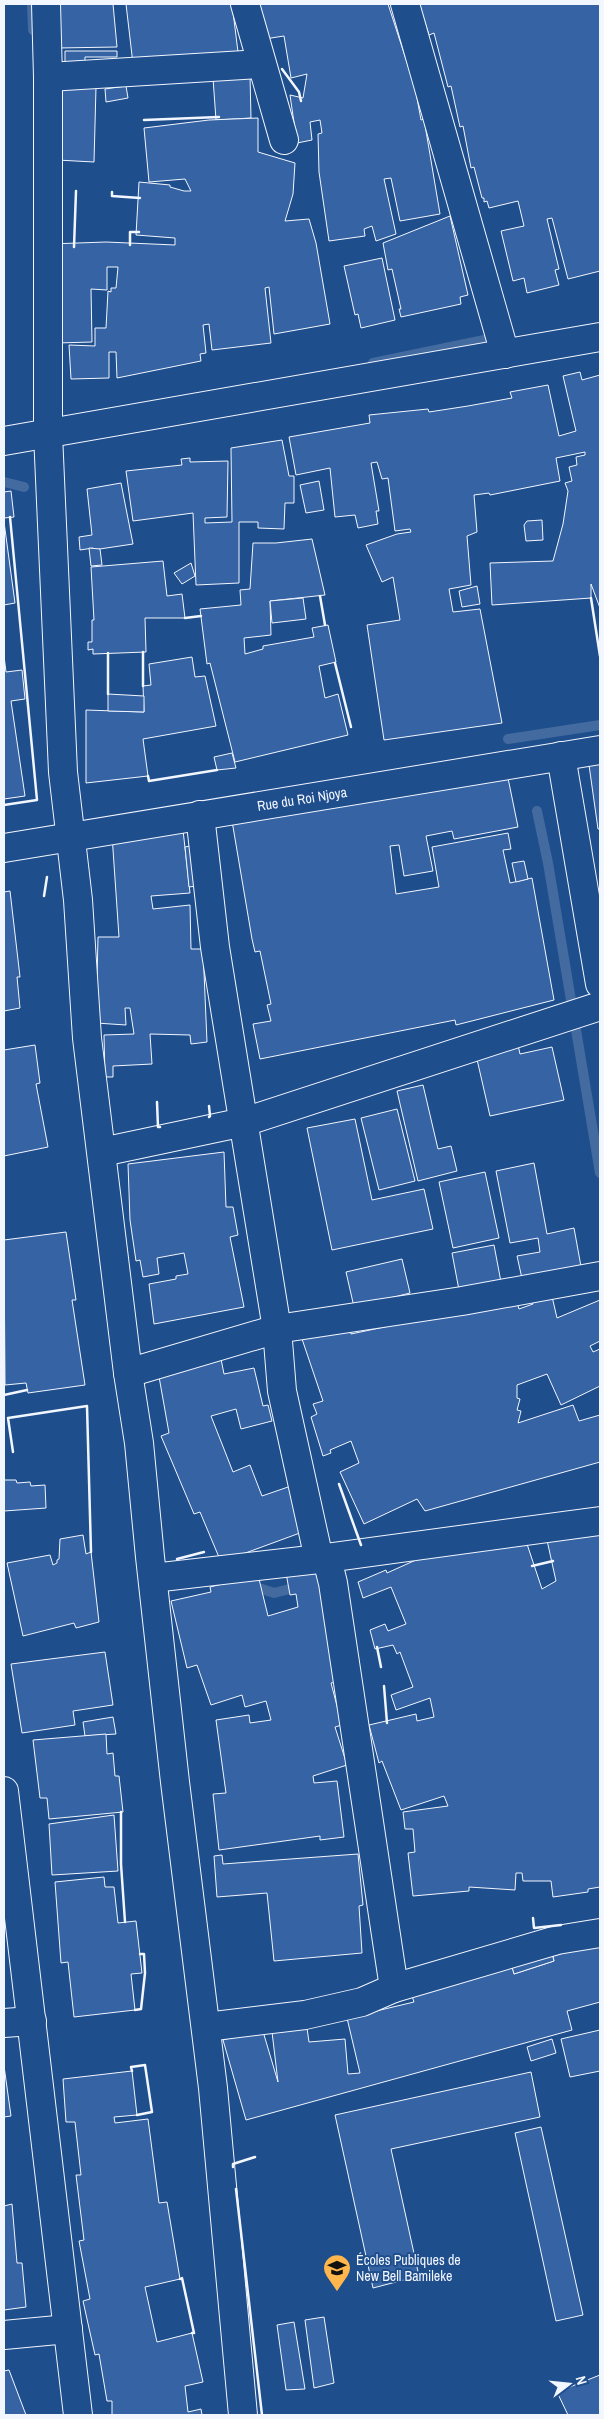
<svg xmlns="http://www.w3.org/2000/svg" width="604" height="2419" font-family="'Archivo Narrow',sans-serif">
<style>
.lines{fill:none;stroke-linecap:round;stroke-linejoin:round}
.stream{stroke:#446ba0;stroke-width:10}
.building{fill:#3563a3;stroke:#f2f6ff}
.street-casing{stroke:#f2f6ff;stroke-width:30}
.secondary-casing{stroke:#f2f6ff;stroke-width:30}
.street{stroke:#1f4e8c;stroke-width:28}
.secondary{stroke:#1f4e8c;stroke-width:28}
.wall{stroke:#f2f6ff;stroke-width:2.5}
.labels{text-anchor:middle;stroke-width:4;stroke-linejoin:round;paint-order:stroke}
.street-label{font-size:14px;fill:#f2f6ff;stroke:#1f4e8c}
.poi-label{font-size:14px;fill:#f2f6ff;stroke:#1f4e8c;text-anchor:start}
</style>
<rect width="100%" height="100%" fill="#1f4e8c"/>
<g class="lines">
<!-- stream -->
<g class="stream">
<path d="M32 4 33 30"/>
<path d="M373 363 494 338"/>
<path d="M4 482 24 487"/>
<path d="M508 739 600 725"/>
<path d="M537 811 548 863 600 1173"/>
<path d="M257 1590 262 1589 274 1593 301 1586"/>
</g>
</g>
<!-- building -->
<g class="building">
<path d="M58 4H113L117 47 58 48Z"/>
<path d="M126 4H232L238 52 133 64Z"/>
<path d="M253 4H388L415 87 421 120 424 119 440 214 400 221 391 178 384 179 396 234 376 241 372 226 364 229 365 236 329 241 319 172 318 134 322 133 320 120 310 122 312 140 297 143 290 95 303 98 307 74 291 78 284 36 258 40Z"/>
<path d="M419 4H600V271L568 279 552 218 547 219 559 269 555 270 559 285 527 293 524 278 513 281 501 231 524 226 518 201 489 208 487 201 484 202V198H482L474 167 471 168 463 126 460 127 451 86 448 87 434 33 429 35Z"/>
<path d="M65 51H117V57H85V63L65 62Z"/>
<path d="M250 76 251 118 216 120 213 78Z"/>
<path d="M60 85 96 87 94 162 57 160Z"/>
<path d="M126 86 128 98 106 102 105 89Z"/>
<path d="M258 118V152L295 163 293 194 285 221 309 219 316 243 330 324 274 334 269 287 265 288 271 343 212 350 209 324 203 325 206 353 200 354 201 361 117 378 116 352H109V378L71 379 69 345 95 346V328H106L108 291 111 292V288H116L118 267H107V290L91 289 92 342 57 343 49 244 106 242 175 245V238L136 235 139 182 170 185V187L184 191H191L185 179 149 182 144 128 209 120Z"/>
<path d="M450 216 468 295 460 297 461 304 401 317 399 309H401L392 269 388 270 383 243Z"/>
<path d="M382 258 395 320 361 328 358 314 355 315 344 266Z"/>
<path d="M580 372 582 380 600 375V608L591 584V598L492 605 490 563 553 561 563 524 568 491 565 483 572 481 569 467 577 465 576 457 585 455V452L556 458 560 481 490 495 489 493 474 495 477 532 467 536 471 585 449 589 453 612 480 609 502 723 384 740 367 625 400 620 393 577 382 582 366 545 397 534 411 532 410 529 395 531 388 478 382 479 377 462 371 463 379 511H376L378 524 358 528 355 515 335 517 330 468 296 475 289 437 370 423 369 415 428 409 429 412 468 406 512 398 510 392 548 385 559 436 576 431 563 376Z"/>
<path d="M282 440 289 476H294V503H285L284 529 258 528V522H239V583L196 585 193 513 133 521 126 471 182 465 181 459 190 458V462L228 461 227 517 205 518V523L232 522 231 448Z"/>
<path d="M319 481 324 510 306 513 300 485Z"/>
<path d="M121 483 133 544 93 550V548L80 550 79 537 92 535 87 489Z"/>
<path d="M11 491 14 517 4 518V492Z"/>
<path d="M542 520 543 540 526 541 524 525 527 521Z"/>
<path d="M4 522 15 603 4 605Z"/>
<path d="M312 539 325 595 270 601 271 635 244 638 245 654 263 649V646L314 637 312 628 328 625 336 662 319 666 325 698 338 694 348 735 235 762 210 663 207 664 200 609 241 605 240 590 250 589 253 543H276Z"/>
<path d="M89 548 100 549 102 565 91 566Z"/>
<path d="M163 561 167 596 182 594 185 618H145L146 652 93 654V649L88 650V642H92V620H94L91 567Z"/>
<path d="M191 563 195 576 182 584 174 573Z"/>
<path d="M477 586 480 604 462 607 459 591Z"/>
<path d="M303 598 306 619 272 623 270 601Z"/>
<path d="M4 656 6 672 22 670 25 699 11 701 25 796 4 799Z"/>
<path d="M192 657 195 677 205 676 216 726 143 739 148 776 86 783V710L144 712 143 686 151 685 149 664Z"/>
<path d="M108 694 144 696V712L108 711Z"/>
<path d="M232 753 236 768 217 770 214 757Z"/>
<path d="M600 757V829H598L588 758Z"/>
<path d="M508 778 518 827 454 839 452 831 426 836 433 871 404 876 399 845 390 846 396 894 439 887 432 847 508 833 511 849 503 850 510 883 532 878 554 1000 456 1025 455 1020 260 1059 253 1024 271 1021 267 1005 271 1004 260 951 255 952 252 939 231 815Z"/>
<path d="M183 830 190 893 151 896 153 909 190 905 191 949H203L207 1042 191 1044 190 1035 150 1034 152 1064 113 1066V1077H105L104 1035 134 1034 130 1008H125L126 1025 96 1023 98 937H119L112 835Z"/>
<path d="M199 844 204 885 189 887 185 847Z"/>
<path d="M524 861 528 879 516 882 512 863Z"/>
<path d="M10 891 20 977H17L20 1008 4 1011V892Z"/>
<path d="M35 1045 40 1083 36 1084 48 1147 4 1156V1046V1050Z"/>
<path d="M518 1045 520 1054 552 1047 564 1100 490 1116 476 1055Z"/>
<path d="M423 1085 438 1149 451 1146 457 1171 418 1181 397 1091Z"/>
<path d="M397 1109 415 1181 379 1190 361 1118Z"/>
<path d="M355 1119 372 1200 424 1189 433 1229 332 1250 307 1128Z"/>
<path d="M224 1152 226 1207H233L238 1235 230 1237 244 1307 154 1324 149 1284 176 1279V1276L188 1274 184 1253 157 1258 159 1274 143 1277 140 1260 136 1261 130 1220 128 1164Z"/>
<path d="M534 1163 547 1234 574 1228 582 1272 523 1283 517 1256 540 1252 538 1238 510 1243 496 1171Z"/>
<path d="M485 1172 499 1238 453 1248 439 1182Z"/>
<path d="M66 1232 76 1300H72L85 1385 28 1393 26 1383 5 1385 4 1240Z"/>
<path d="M494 1245 501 1282 459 1290 452 1253Z"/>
<path d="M402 1259 410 1293 354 1307 346 1272Z"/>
<path d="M551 1292 557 1318 600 1300V1341L590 1346 593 1352 600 1349V1386L561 1405 547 1374 517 1385V1398L520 1399 517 1410 521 1411 518 1423 573 1405 579 1421 600 1415V1462L425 1511 417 1499 364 1524 340 1472 359 1463 351 1441 330 1450 331 1453 323 1456 311 1417 317 1414 313 1404 323 1401 301 1336 349 1327 351 1334 408 1322 514 1293 519 1309 533 1304 530 1297Z"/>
<path d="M221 1359 224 1374 254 1368 263 1406 268 1405 272 1421 241 1429 236 1409 211 1416 233 1472 250 1465 262 1496 291 1486 308 1530 221 1562 200 1512 194 1514 161 1436 169 1433 158 1371Z"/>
<path d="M4 1480H16L17 1483 30 1482 31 1486 45 1485 46 1508 4 1511Z"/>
<path d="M600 1509V1887L588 1889V1892L553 1897 551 1881H523L522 1873H516L515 1890 469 1887V1891L413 1896 408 1853 415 1852 413 1829H405L403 1812 448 1806 444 1796 401 1810 382 1761 379 1763 369 1725 416 1714 417 1721 434 1717 430 1698 396 1710 391 1695 413 1687 400 1652 397 1654 393 1645 375 1649 370 1630 385 1624 388 1631 406 1624 391 1587 363 1598 358 1582 386 1570 387 1573 438 1550 520 1523 542 1589 556 1581 543 1522Z"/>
<path d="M83 1535 86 1554 91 1552 99 1622 76 1628 74 1623 23 1636 7 1563 50 1555 53 1565 57 1563V1560L59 1559 60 1539Z"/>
<path d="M324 1566 343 1681 331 1683 342 1725 335 1727 347 1765 313 1776 314 1783 337 1781 344 1837 320 1840V1836L219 1850 213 1794 226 1793 216 1720 249 1715 250 1723 271 1720 266 1701 245 1707 242 1695 211 1705 197 1665 187 1668 171 1601 211 1592 210 1587 258 1575 268 1616 298 1607 296 1594 290 1595 286 1573Z"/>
<path d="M105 1652 113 1705 73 1711 75 1725 22 1733 11 1664Z"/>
<path d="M113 1717 116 1734 85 1736 83 1722Z"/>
<path d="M106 1734 107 1754 113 1753 115 1776H119L123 1812 49 1819 47 1798H40L33 1740Z"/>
<path d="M114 1815 118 1871 52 1875 49 1824Z"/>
<path d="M358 1854 363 1905 359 1906 362 1953 274 1961 267 1893 217 1897 214 1856 222 1855 223 1864Z"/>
<path d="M104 1877 105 1887H114L118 1923 136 1921 142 1973 131 1974 135 2010 74 2017 68 1962 61 1963 55 1882Z"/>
<path d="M600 1943V2002L567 2011 572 2030 246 2120 223 2040 262 2028 278 2082 272 2032 307 2028 309 2042 345 2039 348 2074 360 2073 347 2018 414 2002 411 1993 512 1966 514 1974 554 1961 553 1956Z"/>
<path d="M551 1950 554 1961 514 1974 511 1963Z"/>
<path d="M600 2030V2071L570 2077 561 2039Z"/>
<path d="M552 2039 556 2053 531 2061 527 2047Z"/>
<path d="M4 2066 11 2116 4 2117Z"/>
<path d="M132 2071 137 2115 114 2117 115 2123 148 2119 159 2203 167 2202 180 2279 145 2287 157 2342 192 2333 203 2382 185 2386 188 2412 201 2409 202 2415H112V2401H107L99 2354 95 2355 83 2301 90 2299 79 2241 84 2240 76 2175H81L75 2122H66L63 2079Z"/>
<path d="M531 2072 540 2117 391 2149 419 2276 373 2288 335 2115Z"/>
<path d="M541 2127 583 2315 556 2321 515 2133Z"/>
<path d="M12 2204 17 2263H22L26 2307 4 2310V2206Z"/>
<path d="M324 2317 334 2383 314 2388 305 2320Z"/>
<path d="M294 2322 305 2389 286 2390 277 2325Z"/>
<path d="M9 2370 26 2415H4V2371Z"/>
<path d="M600 2375V2415H568L557 2392Z"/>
</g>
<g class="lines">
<!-- street casing -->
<g class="street-casing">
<g id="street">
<path d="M46 4 48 77V434L63 772 78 900 87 1038 128 1373 139 1443 150 1557 175 1782 213 2088 243 2415"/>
<path d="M245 4 284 140"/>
<path d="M405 4 505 354"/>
<path d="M48 77 261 64"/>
<path d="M4 441 600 337"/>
<path d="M561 756 600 984"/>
<path d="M200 815 215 947 277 1329 282 1391 319 1559 328 1563 333 1583 394 1988 362 2002 305 2015 206 2027"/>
<path d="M102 1152 244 1122 600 1006"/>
<path d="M128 1373 277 1329 462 1301 600 1276"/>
<path d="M153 1578 319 1559 600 1521"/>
<path d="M4 1791 78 2415"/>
<path d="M394 1988 557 1940 600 1933"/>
<path d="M4 2023 32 2021"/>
<path d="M4 2335 68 2329"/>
</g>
</g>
<!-- secondary casing -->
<g class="secondary-casing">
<path id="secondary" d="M4 848 600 750"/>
</g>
<!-- street -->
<use href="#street" class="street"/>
<!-- secondary -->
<use href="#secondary" class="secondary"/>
<!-- wall -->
<g class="wall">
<path d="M282 69 299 92 301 101"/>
<path d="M144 120 219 117"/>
<path d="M112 192V196L140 198"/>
<path d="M130 245V232H139"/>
<path d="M74 247 76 191"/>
<path d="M320 596 325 625"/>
<path d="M591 598 600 656"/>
<path d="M185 618 201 616"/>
<path d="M143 652V686"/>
<path d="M335 663 351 727"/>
<path d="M108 694V653"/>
<path d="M148 776 149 781 217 770"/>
<path d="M4 805 37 800 10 517"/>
<path d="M44 896 47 877"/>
<path d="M157 1102 158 1127H160"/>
<path d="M209 1117 210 1116 209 1106"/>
<path d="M4 1395 27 1390"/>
<path d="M13 1452 8 1418 87 1406 91 1552"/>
<path d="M339 1484 361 1545"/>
<path d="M177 1559 204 1552"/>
<path d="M532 1566 553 1561"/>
<path d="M377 1647 381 1667"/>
<path d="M384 1686 387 1723"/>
<path d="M121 1812V1864L125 1922"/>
<path d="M533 1918 534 1928 561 1925"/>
<path d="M135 2010 141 2009 145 1973 144 1954H140"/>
<path d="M132 2071 131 2067 145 2065 152 2112 137 2115"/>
<path d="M233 2167V2164L255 2157"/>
<path d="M236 2189 262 2415"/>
<path d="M180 2279 182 2278 194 2333H192"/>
</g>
</g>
<!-- icons -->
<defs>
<g id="school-pin" transform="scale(1.4375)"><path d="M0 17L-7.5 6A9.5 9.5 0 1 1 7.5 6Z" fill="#ffb74d" stroke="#1f4e8c"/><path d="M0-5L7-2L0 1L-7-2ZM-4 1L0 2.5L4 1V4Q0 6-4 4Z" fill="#111"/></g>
</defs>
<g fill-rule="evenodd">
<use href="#school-pin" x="337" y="2268"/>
</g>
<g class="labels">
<!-- street labels -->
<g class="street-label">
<text transform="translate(302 799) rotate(-9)" y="5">Rue du Roi Njoya</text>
</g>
<!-- poi labels -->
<g class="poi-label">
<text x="356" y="2265">Écoles Publiques de<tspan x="356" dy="16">New Bell Bamileke</tspan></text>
</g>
</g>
<!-- border -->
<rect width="604" height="2419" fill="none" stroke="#f2f6ff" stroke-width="10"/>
<!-- north arrow -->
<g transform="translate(569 2384) rotate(74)" stroke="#1f4e8c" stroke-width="4" paint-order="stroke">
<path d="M0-4L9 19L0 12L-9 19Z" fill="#f2f6ff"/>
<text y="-8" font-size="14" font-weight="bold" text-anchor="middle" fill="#f2f6ff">N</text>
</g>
</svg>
